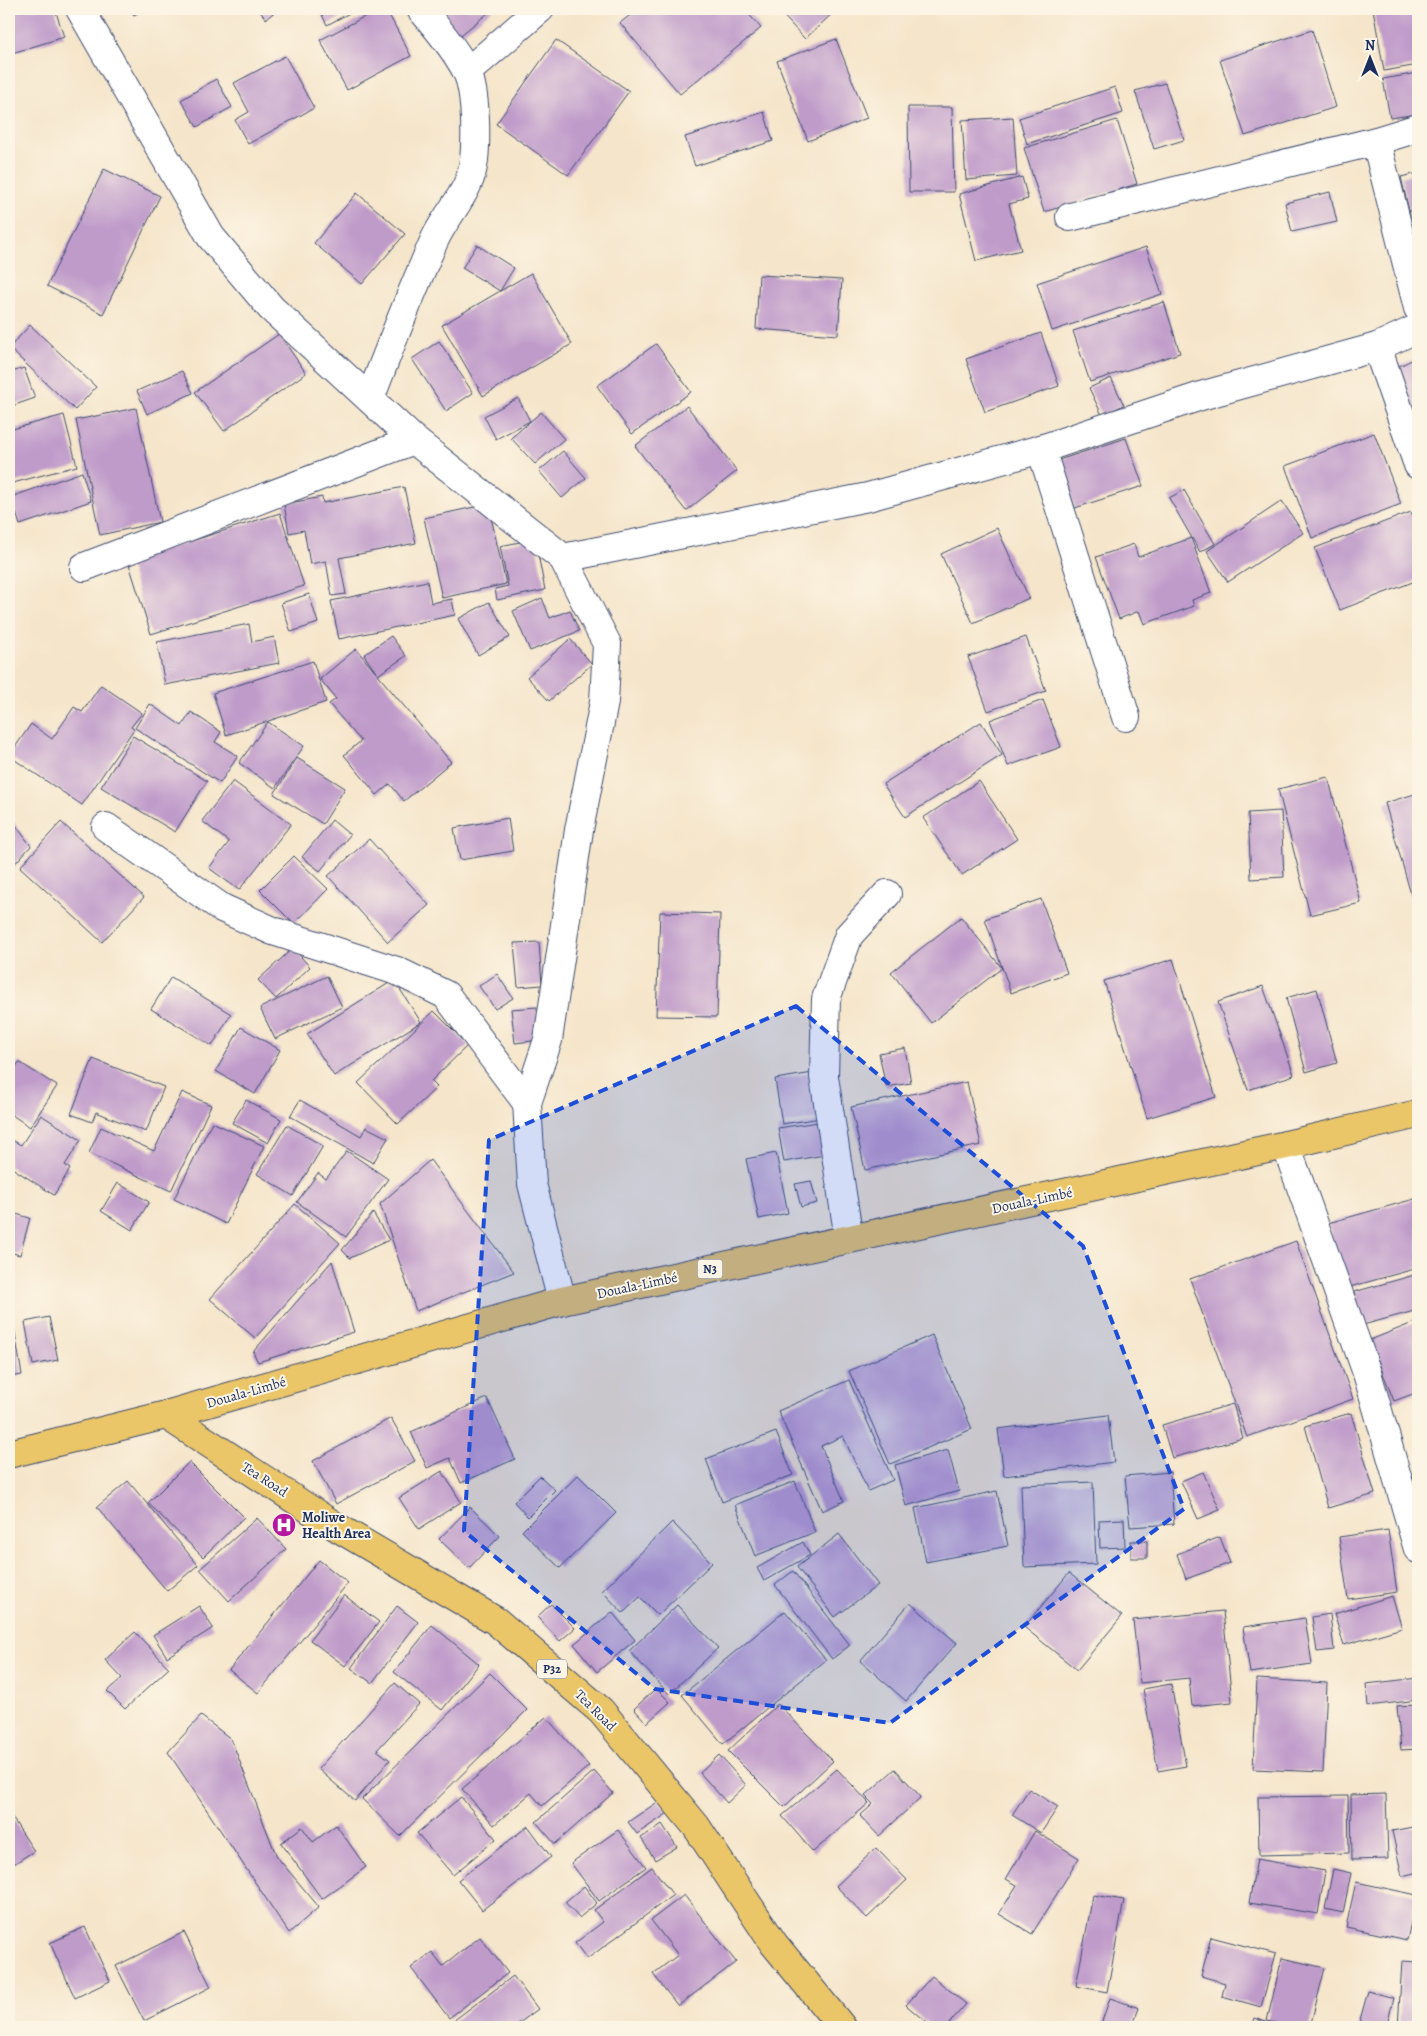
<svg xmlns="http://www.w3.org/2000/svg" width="1427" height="2036" font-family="Alegreya,serif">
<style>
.building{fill:#bf9bca}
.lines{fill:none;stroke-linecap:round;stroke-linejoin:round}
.minor-casing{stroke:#3c4a6e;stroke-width:30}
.major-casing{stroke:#3c4a6e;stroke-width:30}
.highway-casing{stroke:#3c4a6e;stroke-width:30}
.minor{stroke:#fff;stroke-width:28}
.major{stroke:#ebc669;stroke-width:28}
.highway{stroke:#ebc669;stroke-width:28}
.marked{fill:#1d4ed8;fill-opacity:0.2;stroke:#1d4ed8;stroke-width:4;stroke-dasharray:10 6;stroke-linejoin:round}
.labels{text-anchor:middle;stroke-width:4;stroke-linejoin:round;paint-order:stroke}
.shield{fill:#fcf5e5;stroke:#5e6a86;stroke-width:1}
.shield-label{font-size:12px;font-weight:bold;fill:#1b2f5e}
.street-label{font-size:14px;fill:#1b2f5e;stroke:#fcf5e5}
.poi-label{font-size:14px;font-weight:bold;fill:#1b2f5e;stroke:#fcf5e5;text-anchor:start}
</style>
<rect width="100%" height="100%" fill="#fcf5e5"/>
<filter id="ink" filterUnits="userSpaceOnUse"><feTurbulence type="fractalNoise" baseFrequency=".02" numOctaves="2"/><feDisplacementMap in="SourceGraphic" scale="10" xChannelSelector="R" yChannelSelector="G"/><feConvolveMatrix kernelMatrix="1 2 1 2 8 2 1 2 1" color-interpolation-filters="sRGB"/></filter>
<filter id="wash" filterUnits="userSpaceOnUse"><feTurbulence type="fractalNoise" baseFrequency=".0096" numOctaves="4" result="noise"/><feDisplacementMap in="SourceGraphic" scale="20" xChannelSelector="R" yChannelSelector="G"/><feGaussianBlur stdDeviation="1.12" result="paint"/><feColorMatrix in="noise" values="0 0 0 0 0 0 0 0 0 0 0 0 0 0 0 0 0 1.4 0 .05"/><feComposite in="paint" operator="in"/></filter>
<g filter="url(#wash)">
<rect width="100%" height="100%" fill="#f5e5ca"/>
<g id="blocks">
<!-- building -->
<g class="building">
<path d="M9 9H55L64 37 9 54Z"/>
<path d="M130 9H145L134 15Z"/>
<path d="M258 9H278L266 19Z"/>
<path d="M319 9H357L327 25Z"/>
<path d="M379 9H386L411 56 347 90 320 40Z"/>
<path d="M431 9H493L456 39Z"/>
<path d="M638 9H744L761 28 680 94 620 23Z"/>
<path d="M777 9H837L805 39Z"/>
<path d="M1373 9H1418V65L1384 71Z"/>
<path d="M1312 30 1336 107 1245 136 1220 60Z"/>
<path d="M836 39 867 118 808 141 777 61Z"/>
<path d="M556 40 629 91 568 175 496 124Z"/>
<path d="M285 56 314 108 248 144 235 120 249 112 234 83Z"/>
<path d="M1418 73V114L1390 118 1383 79Z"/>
<path d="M216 79 232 107 197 127 181 100Z"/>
<path d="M1165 83 1184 140 1154 149 1135 91Z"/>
<path d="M1115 87 1123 113 1027 144 1019 118Z"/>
<path d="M908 107H952L954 192H909Z"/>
<path d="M764 112 773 141 695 166 685 137Z"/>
<path d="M1013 117 1017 176 966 180 962 120Z"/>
<path d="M1117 120 1137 184 1044 212 1024 148Z"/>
<path d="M104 169 160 196 103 314 47 286Z"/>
<path d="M1418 173V249L1401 177Z"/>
<path d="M1022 177 1028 199 1009 204 1021 250 976 261 959 194Z"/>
<path d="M1330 192 1337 222 1292 232 1285 203Z"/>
<path d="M357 193 405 234 362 284 314 243Z"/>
<path d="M477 245 514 268 500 291 462 268Z"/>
<path d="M1146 247 1162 294 1052 331 1037 283Z"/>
<path d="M531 273 572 344 483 396 442 325Z"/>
<path d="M759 275 842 280 838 335 756 329Z"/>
<path d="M1164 302 1180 353 1090 382 1073 331Z"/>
<path d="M30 325 96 387 75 410 9 348Z"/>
<path d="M1041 333 1059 386 985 412 966 359Z"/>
<path d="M279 334 306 373 224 431 195 392Z"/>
<path d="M439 341 473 393 446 411 412 359Z"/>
<path d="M656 344 691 392 632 434 597 386Z"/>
<path d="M1418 357V421L1393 369Z"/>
<path d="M24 368 35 398 9 407V373Z"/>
<path d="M182 371 193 393 147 414 137 391Z"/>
<path d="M1111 378 1124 405 1102 415 1089 388Z"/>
<path d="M518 398 530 421 496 439 484 416Z"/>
<path d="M687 406 737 471 686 511 635 446Z"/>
<path d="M136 408 160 522 100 535 76 420Z"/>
<path d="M541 412 564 439 535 464 511 438Z"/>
<path d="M64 415 77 466 9 484V430Z"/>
<path d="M1374 433 1401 504 1312 538 1285 466Z"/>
<path d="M1126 438 1143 486 1075 508 1059 460Z"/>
<path d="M563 451 586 478 562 498 539 471Z"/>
<path d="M82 472 91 501 20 525 11 497Z"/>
<path d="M404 487 416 543 339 558 346 594 332 596 326 561 310 564 304 530 289 533 284 504 322 497 323 503Z"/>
<path d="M1184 490 1215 544 1200 552 1169 498Z"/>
<path d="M1282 501 1303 533 1228 582 1207 551Z"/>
<path d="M488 504 506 584 442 598 424 518Z"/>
<path d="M1411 512 1418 529V580L1340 610 1315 548Z"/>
<path d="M280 513 304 586 151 634 128 561Z"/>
<path d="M997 528 1029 598 973 623 941 554Z"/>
<path d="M1191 538 1211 593 1192 600 1194 606 1144 624 1139 611 1119 619 1096 557 1134 544 1138 557Z"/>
<path d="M535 539 545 590 497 600 495 589 508 586 500 546Z"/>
<path d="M427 581 431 603 452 599 455 615 339 639 331 601Z"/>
<path d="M309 594 318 623 291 632 281 603Z"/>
<path d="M542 598 550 618 570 610 579 631 530 651 513 611Z"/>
<path d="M489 602 510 637 478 655 458 619Z"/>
<path d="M249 624 252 642 274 637 279 663 165 685 157 642Z"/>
<path d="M391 636 406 656 378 675 364 655Z"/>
<path d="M1026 637 1046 691 988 711 968 657Z"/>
<path d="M570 639 592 664 549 701 527 677Z"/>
<path d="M356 649 451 762 404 801 390 784 377 795 344 755 361 741 329 704 336 699 320 679Z"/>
<path d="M313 661 326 702 226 735 213 693Z"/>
<path d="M101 685 142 713 131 727 134 729 82 805 9 756 31 724 52 739 74 707 82 712Z"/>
<path d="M1043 700 1061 747 1008 766 990 720Z"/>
<path d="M150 704 182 726 191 712 221 732 215 742 238 756 220 783 135 728Z"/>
<path d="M268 722 304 746 275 788 239 763Z"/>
<path d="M981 722 1002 755 905 817 883 784Z"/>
<path d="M133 736 207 781 175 832 101 787Z"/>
<path d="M297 758 345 788 323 824 274 794Z"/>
<path d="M1328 777 1361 903 1310 915 1278 789Z"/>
<path d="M233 781 291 824 239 890 209 868 229 842 202 821Z"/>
<path d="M979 781 1017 839 962 875 923 818Z"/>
<path d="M1418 793V919L1385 803Z"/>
<path d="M1281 811 1284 877 1251 879 1248 813Z"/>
<path d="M9 816 31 846 9 870Z"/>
<path d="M508 818 513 851 460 860 454 828Z"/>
<path d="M332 820 350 835 320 871 302 857Z"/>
<path d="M61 822 144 897 102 942 20 867Z"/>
<path d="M369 839 429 905 388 942 328 876Z"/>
<path d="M294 856 328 889 294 924 260 890Z"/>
<path d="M1041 899 1067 973 1011 993 985 919Z"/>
<path d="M660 912 720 914 717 1017 656 1016Z"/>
<path d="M961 917 1002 968 931 1023 891 972Z"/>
<path d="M539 942 542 985 518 987 514 943Z"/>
<path d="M293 948 310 967 276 999 258 980Z"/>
<path d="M1173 959 1216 1097 1147 1118 1104 981Z"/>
<path d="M497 974 513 998 495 1009 479 986Z"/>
<path d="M327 976 342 1007 275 1039 260 1008Z"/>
<path d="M171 977 231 1014 212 1046 151 1009Z"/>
<path d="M394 980 421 1022 334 1076 307 1034Z"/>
<path d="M1263 986 1294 1075 1248 1090 1218 1002Z"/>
<path d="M1317 989 1337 1063 1306 1072 1286 998Z"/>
<path d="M537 1007 540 1040 515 1043 511 1009Z"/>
<path d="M434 1011 468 1045 431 1081 437 1087 398 1124 358 1083Z"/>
<path d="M241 1027 280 1050 255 1094 216 1071Z"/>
<path d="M905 1048 911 1083 886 1087 879 1053Z"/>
<path d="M93 1059 164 1087 146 1132 96 1112 92 1122 71 1114Z"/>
<path d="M19 1062 57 1086 30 1127 9 1113V1077Z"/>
<path d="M813 1073 821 1118 782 1124 775 1079Z"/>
<path d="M967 1082 981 1145 865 1170 851 1107Z"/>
<path d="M182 1092 211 1105 171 1191 89 1153 101 1127 154 1151Z"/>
<path d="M246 1100 281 1119 268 1143 232 1123Z"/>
<path d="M300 1100 361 1136 366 1127 388 1138 373 1163 290 1116Z"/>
<path d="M41 1115 81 1140 65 1165 70 1169 54 1195 9 1166V1145L12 1140 21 1145Z"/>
<path d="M825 1121 830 1154 784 1162 778 1128Z"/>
<path d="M212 1122 264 1146 226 1224 174 1199Z"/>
<path d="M287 1125 323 1146 293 1196 257 1174Z"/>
<path d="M347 1151 388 1179 346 1237 297 1202 318 1173 326 1179Z"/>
<path d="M776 1153 788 1213 759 1219 746 1159Z"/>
<path d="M430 1160 514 1272 416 1311 380 1204Z"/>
<path d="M811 1181 817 1203 801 1207 795 1184Z"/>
<path d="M118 1183 149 1202 132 1230 101 1211Z"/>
<path d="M1418 1198V1268L1346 1288 1328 1223Z"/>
<path d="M295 1204 340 1243 255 1338 210 1299Z"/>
<path d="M9 1212 30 1218 20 1255 9 1252Z"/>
<path d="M373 1213 389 1240 350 1258 342 1250Z"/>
<path d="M1296 1241 1353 1399 1247 1437 1190 1279Z"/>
<path d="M332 1261 354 1332 258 1362 253 1352Z"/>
<path d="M1418 1274V1310L1363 1325 1354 1292Z"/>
<path d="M9 1310H11L22 1375 9 1377Z"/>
<path d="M49 1317 58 1360 33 1365 25 1322Z"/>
<path d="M1418 1321V1392L1394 1401 1370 1340Z"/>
<path d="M932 1335 972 1429 890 1464 849 1371Z"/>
<path d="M849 1380 893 1480 868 1491 843 1436 821 1446 844 1501 822 1511 778 1411Z"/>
<path d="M487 1398 515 1459 461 1483 450 1458 427 1468 411 1432Z"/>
<path d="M1233 1404 1243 1438 1172 1458 1162 1425Z"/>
<path d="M1351 1413 1375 1494 1328 1508 1305 1426Z"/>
<path d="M1108 1415 1114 1462 1004 1476 998 1429Z"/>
<path d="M391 1418 415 1461 336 1504 313 1461Z"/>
<path d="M776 1432 793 1475 722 1502 706 1459Z"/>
<path d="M948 1450 959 1491 906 1506 895 1465Z"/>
<path d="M189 1462 244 1517 203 1557 148 1503Z"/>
<path d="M1418 1470V1487L1411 1475Z"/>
<path d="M442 1471 461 1502 419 1529 399 1498Z"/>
<path d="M1170 1472 1174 1524 1130 1527 1125 1476Z"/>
<path d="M1203 1472 1220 1510 1198 1519 1181 1481Z"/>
<path d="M578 1475 616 1513 560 1568 522 1531Z"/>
<path d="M540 1476 555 1490 528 1517 514 1502Z"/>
<path d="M128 1481 198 1565 167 1591 97 1507Z"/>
<path d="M795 1481 815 1532 755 1556 735 1505Z"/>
<path d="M1093 1482 1096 1564 1024 1567 1021 1485Z"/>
<path d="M997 1491 1008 1546 926 1562 915 1508Z"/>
<path d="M470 1507 500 1536 469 1568 439 1539Z"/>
<path d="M257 1518 286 1549 229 1601 200 1569Z"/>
<path d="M1124 1519 1125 1547 1100 1548 1099 1520Z"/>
<path d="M672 1522 712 1563 658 1615 640 1597 623 1613 602 1591Z"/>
<path d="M1388 1530 1397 1592 1348 1599 1339 1537Z"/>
<path d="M839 1534 878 1585 835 1617 797 1567Z"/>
<path d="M1220 1537 1230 1563 1186 1579 1177 1554Z"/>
<rect x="1131" y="1541" width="16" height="17"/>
<path d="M803 1542 810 1555 764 1581 757 1568Z"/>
<path d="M319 1560 348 1583 258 1693 229 1670Z"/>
<path d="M793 1571 850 1645 832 1659 775 1585Z"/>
<path d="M1069 1573 1122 1616 1077 1670 1024 1627Z"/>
<path d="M344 1595 379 1622 345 1666 310 1640Z"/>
<path d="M1392 1596 1402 1628 1344 1645 1334 1614Z"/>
<path d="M910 1603 957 1643 906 1701 860 1661Z"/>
<path d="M551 1604 575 1628 560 1641 537 1617Z"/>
<path d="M677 1605 718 1648 669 1694 629 1651Z"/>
<path d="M199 1606 213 1628 167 1657 153 1635Z"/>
<path d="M397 1606 418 1622 372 1683 351 1668Z"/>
<path d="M785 1611 826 1660 723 1744 682 1695Z"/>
<path d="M1223 1611 1232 1702 1192 1706 1189 1678 1140 1683 1133 1620Z"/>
<path d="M612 1612 635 1640 597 1672 574 1644Z"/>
<path d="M1330 1614 1334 1650 1317 1652 1312 1617Z"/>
<path d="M1305 1618 1312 1664 1250 1673 1243 1627Z"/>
<path d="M432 1625 479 1664 442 1710 394 1672Z"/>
<path d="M135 1632 169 1668 125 1709 107 1691 122 1678 105 1660Z"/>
<path d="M490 1673 527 1710 400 1836 362 1799Z"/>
<path d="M1418 1678V1700L1368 1706 1366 1684Z"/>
<path d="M1257 1679 1327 1683 1323 1772 1253 1769Z"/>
<path d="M395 1683 419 1704 377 1750 390 1760 355 1801 318 1769Z"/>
<path d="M1171 1684 1186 1766 1158 1771 1143 1689Z"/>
<path d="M656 1688 670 1702 647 1723 634 1709Z"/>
<path d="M778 1704 833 1761 784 1807 728 1751Z"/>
<path d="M1418 1705V1749L1401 1750 1397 1706Z"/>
<path d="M201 1716 231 1739 277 1857 319 1907 289 1933 168 1752Z"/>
<path d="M546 1717 589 1766 542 1806 531 1793 494 1825 462 1789Z"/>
<path d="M719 1755 746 1785 727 1803 700 1773Z"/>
<path d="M837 1769 869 1803 813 1852 782 1816Z"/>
<path d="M895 1769 921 1797 879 1836 860 1816 873 1804 865 1796Z"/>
<path d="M594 1771 613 1793 555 1844 536 1822Z"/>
<path d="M1029 1789 1058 1807 1041 1833 1012 1815Z"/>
<path d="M1386 1794 1388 1859 1352 1860 1351 1795Z"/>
<path d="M1348 1796 1349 1853 1259 1855 1258 1797Z"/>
<path d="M461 1797 496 1839 453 1875 417 1833Z"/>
<path d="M659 1801 668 1813 637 1834 628 1822Z"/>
<path d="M9 1813 34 1851 9 1867Z"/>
<path d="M662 1824 677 1847 655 1860 641 1838Z"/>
<path d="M336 1825 366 1867 322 1899 281 1843 302 1827 313 1842Z"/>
<path d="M528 1826 551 1857 482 1910 458 1880Z"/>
<path d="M1418 1826V1872L1402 1876 1392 1831Z"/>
<path d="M618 1830 646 1867 599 1901 571 1863Z"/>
<path d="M1035 1831 1079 1858 1032 1934 999 1914 1017 1885 1006 1879Z"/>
<path d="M876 1848 907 1880 867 1918 836 1886Z"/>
<path d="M1257 1859 1325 1871 1318 1914 1249 1903Z"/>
<path d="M652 1867 673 1895 587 1959 575 1943 603 1922 594 1910Z"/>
<path d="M1333 1869 1351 1873 1343 1913 1325 1909Z"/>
<path d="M1356 1882 1417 1895 1407 1940 1346 1927Z"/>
<path d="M584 1886 597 1903 579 1918 565 1902Z"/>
<path d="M684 1895 736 1962 678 2006 653 1974 678 1955 651 1920Z"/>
<path d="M1093 1895 1124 1900 1107 1992 1076 1986Z"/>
<path d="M85 1927 110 1981 75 1998 50 1943Z"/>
<path d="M184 1932 211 1987 144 2021 116 1966Z"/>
<path d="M480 1937 508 1973 449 2018 411 1968 432 1952 443 1966Z"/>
<path d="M1211 1937 1276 1954 1261 2007 1222 1996 1225 1983 1201 1976Z"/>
<path d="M1282 1958 1325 1968 1310 2027H1295L1267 2021Z"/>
<path d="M1402 1961 1418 1962V2027H1398Z"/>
<path d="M513 1976 538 2009 514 2027H458L453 2021Z"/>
<path d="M932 1976 966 2004 946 2027H932L906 2005Z"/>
<path d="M1368 1991 1394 1998 1386 2027H1358Z"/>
<path d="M1110 1998 1139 2008 1132 2027H1100Z"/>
<path d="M1255 2018 1280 2027H1252Z"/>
</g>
</g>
</g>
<g filter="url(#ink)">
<use href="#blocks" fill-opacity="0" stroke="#3c4a6e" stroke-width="1"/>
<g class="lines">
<!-- minor casing -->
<g class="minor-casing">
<g id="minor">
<path d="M80 9 211 237 271 308 414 440 563 558 607 644 604 702 579 830 548 1040 527 1103 532 1184 562 1301"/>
<path d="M467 72 540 9"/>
<path d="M1376 141 1418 308"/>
<path d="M1070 217 1376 141 1418 128"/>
<path d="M1377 347 1418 465"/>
<path d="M370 399C390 346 411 293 434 241 443 220 463 199 470 178 478 156 477 91 466 70 454 48 437 28 421 9"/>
<path d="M1041 449 1126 717"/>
<path d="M563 558 868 497 1041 449 1204 395 1377 347 1418 328"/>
<path d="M84 567 414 440"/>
<path d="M106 827 222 908 273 931 397 971 446 995 527 1103"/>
<path d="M1286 1145 1367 1373 1418 1549"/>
<path d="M849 1239 824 1077 826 999 849 935 887 894"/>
</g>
</g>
<!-- major casing -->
<g class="major-casing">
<path id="major" d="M166 1415 335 1526 496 1621 601 1711 696 1826 774 1944 842 2027"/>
</g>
<!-- highway casing -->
<g class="highway-casing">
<path id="highway" d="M9 1454 166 1415 562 1301 1286 1145 1418 1114"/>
</g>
<!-- minor -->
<use href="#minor" class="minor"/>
<!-- major -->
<use href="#major" class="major"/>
<!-- highway -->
<use href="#highway" class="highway"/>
</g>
</g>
<!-- marked area -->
<path class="marked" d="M796 1006 1083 1246 1184 1509 890 1723 655 1689 464 1531 489 1140Z"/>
<!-- icons -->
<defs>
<g id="hospital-disc" transform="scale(1.25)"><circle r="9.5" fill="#b5179e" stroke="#fcf5e5"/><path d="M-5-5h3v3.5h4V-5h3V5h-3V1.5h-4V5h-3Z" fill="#fff"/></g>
</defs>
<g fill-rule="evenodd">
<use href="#hospital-disc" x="284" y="1525"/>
</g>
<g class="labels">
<!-- shield labels -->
<g class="shield">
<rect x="697.5" y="1259.5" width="25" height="19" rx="4"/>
<rect x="537" y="1659.5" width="30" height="19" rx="4"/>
</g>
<g class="shield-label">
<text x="710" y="1273">N3</text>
<text x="552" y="1673">P32</text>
</g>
<!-- street labels -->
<g class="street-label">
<text transform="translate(1032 1200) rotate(-12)" y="5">Douala-Limbé</text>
<text transform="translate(637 1285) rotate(-12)" y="5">Douala-Limbé</text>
<text transform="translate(246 1392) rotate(-16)" y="5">Douala-Limbé</text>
<text transform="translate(265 1479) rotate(33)" y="5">Tea Road</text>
<text transform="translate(596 1710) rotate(45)" y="5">Tea Road</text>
</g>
<!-- poi labels -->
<g class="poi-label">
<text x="302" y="1522">Moliwe<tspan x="302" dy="16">Health Area</tspan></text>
</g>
</g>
<!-- margin -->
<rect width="1427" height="2036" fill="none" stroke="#fcf5e5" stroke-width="30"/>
<!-- north arrow -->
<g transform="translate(1370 58)" stroke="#fcf5e5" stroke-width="4" paint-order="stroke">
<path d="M0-4L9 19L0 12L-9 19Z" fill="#1b2f5e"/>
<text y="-8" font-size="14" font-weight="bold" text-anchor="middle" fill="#1b2f5e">N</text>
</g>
</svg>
